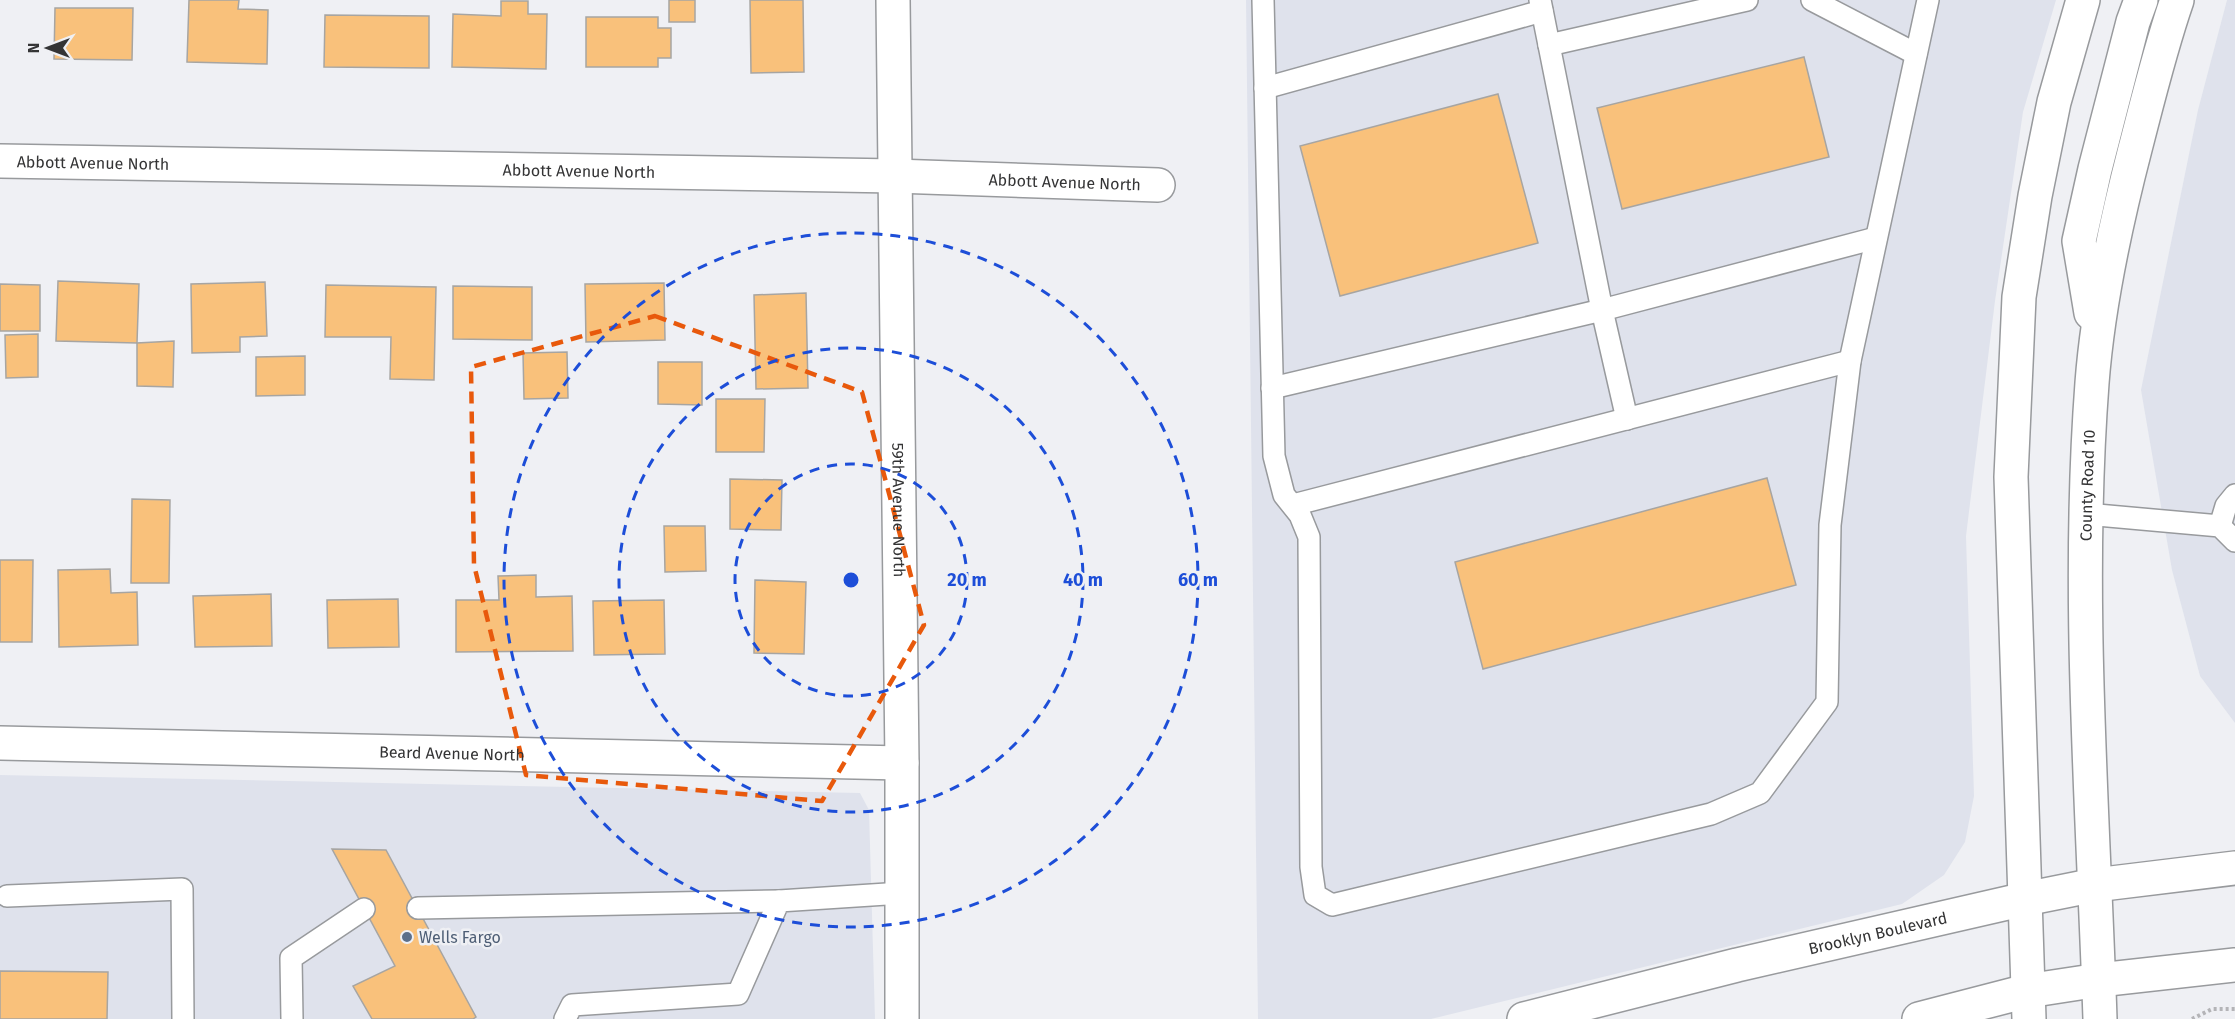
<svg xmlns="http://www.w3.org/2000/svg" width="2235" height="1019" font-family="'Fira Sans',sans-serif">
<style>
.built{fill:#dfe2ec}
.building{fill:#f9c17b;stroke:#a7a5a2;stroke-width:1.5}
.lines{fill:none;stroke-linecap:round;stroke-linejoin:round}
.service-casing{stroke:#989a9d;stroke-width:24}
.minor-casing{stroke:#989a9d;stroke-width:36}
.secondary-casing{stroke:#989a9d;stroke-width:36}
.path{stroke:#b4b4b7;stroke-width:4;stroke-dasharray:3 3;stroke-linecap:butt}
.service{stroke:#fff;stroke-width:21}
.minor{stroke:#fff;stroke-width:33}
.secondary{stroke:#fff;stroke-width:33}
.marked{fill:none;stroke:#e8590c;stroke-width:4.5;stroke-dasharray:12 8;stroke-linejoin:round}
.ring{fill:none;stroke:#1d4ed8;stroke-width:3;stroke-dasharray:10 8}
.service-dot{fill:#5c6f8a;stroke:#eff0f4;stroke-width:2}
.labels{text-anchor:middle;stroke-width:5;stroke-linejoin:round;paint-order:stroke}
.street-label{font-size:16px;fill:#343435;stroke:#eff0f4}
.service-label{font-size:16px;fill:#4e5e75;stroke:#eff0f4;text-anchor:start}
.centre{fill:#1d4ed8;stroke:#eff0f4;stroke-width:3}
.ring-label{font-size:18px;text-anchor:middle;font-weight:bold;fill:#1d4ed8;stroke:#eff0f4;stroke-width:5;stroke-linejoin:round;paint-order:stroke}
</style>
<rect width="100%" height="100%" fill="#eff0f4"/>
<!-- built -->
<g class="built">
<path d="M1246 0H2056L2023 112 1995 301 1966 536 1974 796 1965 842 1944 875 1902 904 1431 1019H1258Z"/>
<path d="M2227 0H2235V723L2200 676 2172 570 2141 390 2198 110Z"/>
<path d="M0 775 860 793 869 810 875 1019H0Z"/>
</g>
<!-- building -->
<g class="building">
<path d="M189 0H239L238 9 268 10 267 64 187 62Z"/>
<rect x="669" y="0" width="26" height="22"/>
<path d="M750 0H803L804 72 751 73Z"/>
<path d="M501 1H528V14H547L546 69 452 67 453 14 501 16Z"/>
<path d="M55 8H133L132 60 54 59Z"/>
<path d="M325 15 429 16V68L324 67Z"/>
<path d="M586 17H658V28H671V58H658V67H586Z"/>
<path d="M1804 57 1829 157 1622 209 1597 108Z"/>
<path d="M1498 94 1538 243 1340 296 1300 146Z"/>
<path d="M58 281 139 284 137 343 56 341Z"/>
<path d="M265 282 267 336 240 337V352L192 353 191 284Z"/>
<path d="M664 283 665 340 586 342 585 284Z"/>
<path d="M0 284 40 285V331H0Z"/>
<path d="M326 285 436 287 434 380 390 379 391 337H325Z"/>
<path d="M453 286 532 287V340L453 339Z"/>
<path d="M806 293 808 388 756 389 754 295Z"/>
<path d="M38 334V377L6 378 5 335Z"/>
<path d="M174 341 173 387 137 386V343Z"/>
<path d="M567 352 568 398 524 399 523 353Z"/>
<path d="M305 356V395L256 396V357Z"/>
<path d="M658 362H702V405L658 404Z"/>
<path d="M716 399H765L764 452H716Z"/>
<path d="M1767 478 1796 585 1483 669 1455 562Z"/>
<path d="M730 479 782 480 781 530 730 529Z"/>
<path d="M132 499 170 500 169 583H131Z"/>
<path d="M664 526H705L706 571 665 572Z"/>
<path d="M0 560H33L32 642H0Z"/>
<path d="M110 569 111 593 137 592 138 645 59 647 58 570Z"/>
<path d="M536 575V597L572 596 573 651 456 652V600H499L498 576Z"/>
<path d="M755 580 806 582 804 654 754 653Z"/>
<path d="M271 594 272 646 195 647 193 596Z"/>
<path d="M398 599 399 647 328 648 327 600Z"/>
<path d="M664 600 665 654 594 655 593 601Z"/>
<path d="M332 849 386 850 476 1017 473 1019H372L353 986 395 966Z"/>
<path d="M0 971 108 972 107 1019H0Z"/>
</g>
<g class="lines">
<!-- service casing -->
<g class="service-casing">
<g id="service">
<path d="M1263 0 1274 456 1284 495 1300 515 1309 537 1311 867 1315 895 1332 905 1711 814 1760 793 1827 702 1830 525 1850 361 1928 0"/>
<path d="M1540 0 1602 310 1876 238"/>
<path d="M1812 0 1916 54"/>
<path d="M1549 45 1747 0"/>
<path d="M1265 88 1542 11"/>
<path d="M1272 388 1602 310 1627 419"/>
<path d="M1293 505 1850 361"/>
<path d="M2086 514 2220 526 2235 541"/>
<path d="M2220 526 2226 506 2235 495"/>
<path d="M7 896 182 889 183 1019"/>
<path d="M418 908 779 901"/>
<path d="M292 1019 291 958 364 909"/>
<path d="M565 1019 572 1005 738 994 779 901 902 893"/>
</g>
</g>
<!-- minor casing -->
<g class="minor-casing">
<g id="minor">
<path id="s1" d="M893 0 902 763V1019"/>
<path id="s2" d="M0 161 895 176 1158 185"/>
<path id="s3" d="M0 743 902 763"/>
</g>
</g>
<!-- secondary casing -->
<g class="secondary-casing">
<g id="secondary">
<path d="M2091 313 2079 241 2095 169 2133 22 2141 0"/>
<path id="s4" d="M1524 1019 1737 965 2025 899 2095 885 2235 868"/>
<path d="M1919 1019 2027 991 2099 980 2235 965"/>
<path d="M2029 1019 2011 477 2019 297 2035 196 2054 102 2083 0"/>
<path id="s5" d="M2100 1019C2093 807 2076 595 2092 383 2098 304 2115 226 2135 149 2148 99 2160 49 2177 0"/>
</g>
</g>
<!-- path -->
<path class="path" d="M2192 1019 2212 1009H2235"/>
<!-- service -->
<use href="#service" class="service"/>
<!-- minor -->
<use href="#minor" class="minor"/>
<!-- secondary -->
<use href="#secondary" class="secondary"/>
</g>
<!-- marked area -->
<path class="marked" d="M655 316 862 392 924 625 822 801 526 775 474 565 471 367Z"/>
<!-- distance rings -->
<g class="ring">
<circle cx="851" cy="580" r="116"/>
<circle cx="851" cy="580" r="232"/>
<circle cx="851" cy="580" r="347"/>
</g>
<!-- markers -->
<circle class="service-dot" cx="407" cy="937" r="6"/>
<g class="labels">
<!-- street labels -->
<g class="street-label">
<text dy="6" stroke="none"><textPath href="#s2" startOffset="93">Abbott Avenue North</textPath></text>
<text dy="6" stroke="none"><textPath href="#s2" startOffset="579">Abbott Avenue North</textPath></text>
<text dy="6" stroke="none"><textPath href="#s2" startOffset="1065">Abbott Avenue North</textPath></text>
<text dy="6" stroke="none"><textPath href="#s5" startOffset="534">County Road 10</textPath></text>
<text dy="6" stroke="none"><textPath href="#s1" startOffset="510">59th Avenue North</textPath></text>
<text dy="6" stroke="none"><textPath href="#s3" startOffset="452">Beard Avenue North</textPath></text>
<text dy="6" stroke="none"><textPath href="#s4" startOffset="364">Brooklyn Boulevard</textPath></text>
</g>
<!-- service labels -->
<g class="service-label">
<text x="419" y="943">Wells Fargo</text>
</g>
</g>
<circle cx="851" cy="580" r="9" class="centre"/>
<g class="ring-label">
<text x="967" y="586">20 m</text>
<text x="1083" y="586">40 m</text>
<text x="1198" y="586">60 m</text>
</g>
<!-- north arrow -->
<g transform="translate(48 48) rotate(270)" stroke="#eff0f4" stroke-width="4.5" paint-order="stroke">
<path d="M0-4.5L10 22L0 15L-10 22Z" fill="#343435"/>
<text y="-9" font-size="16" font-weight="bold" text-anchor="middle" fill="#343435">N</text>
</g>
</svg>
